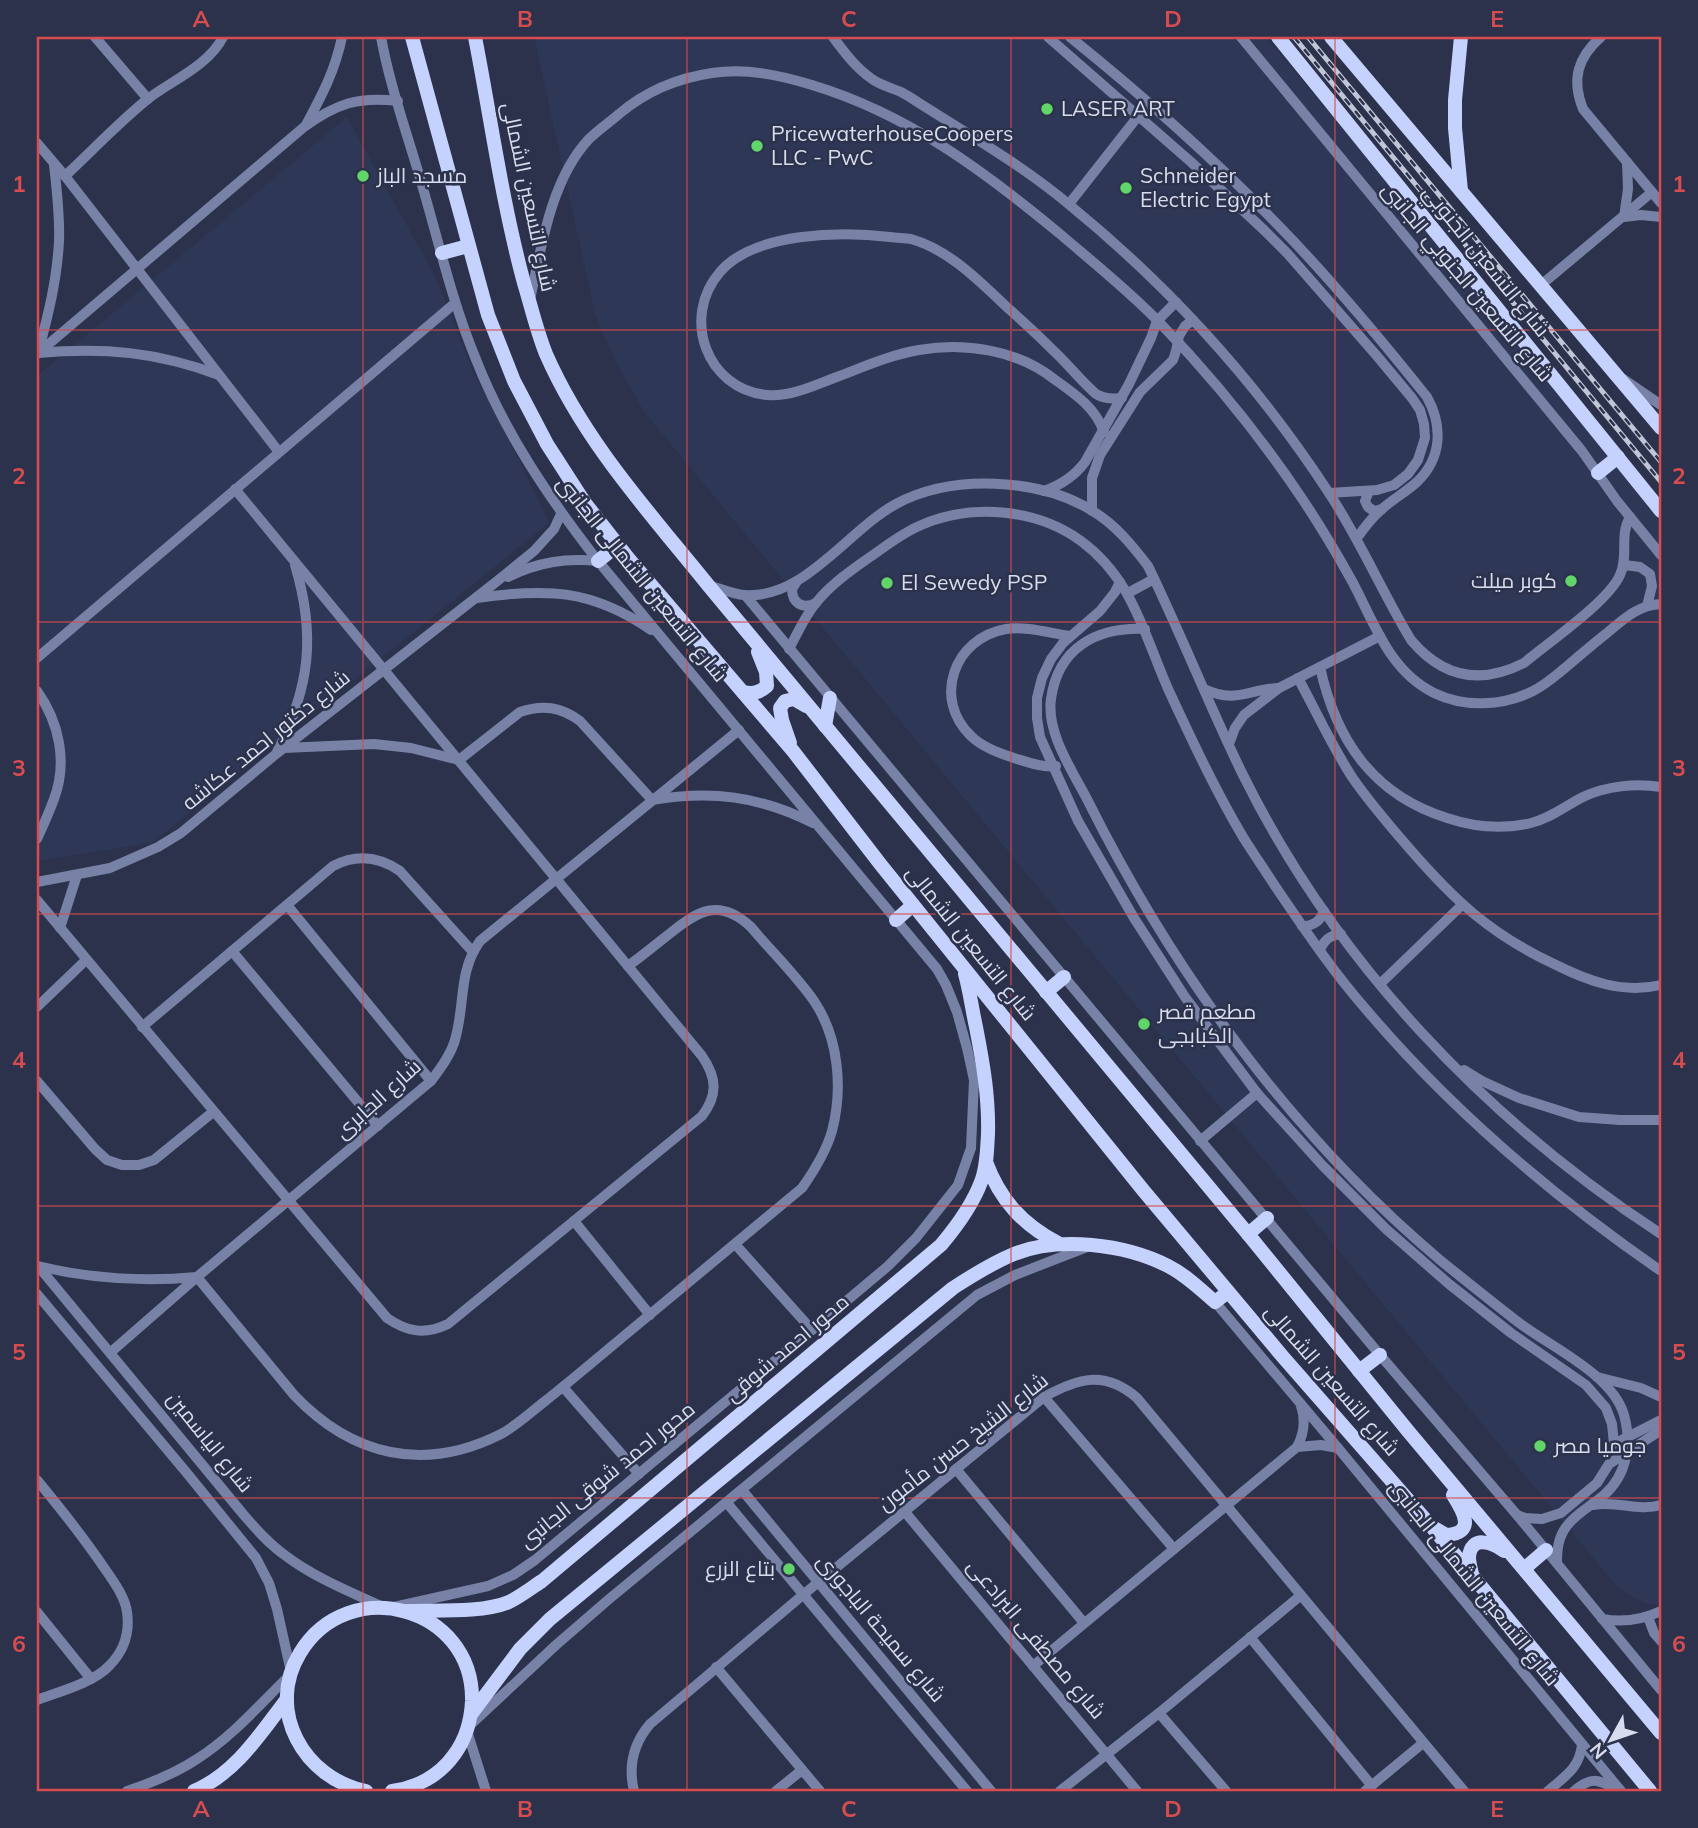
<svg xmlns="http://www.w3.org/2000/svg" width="1698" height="1828" font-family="Mulish,Cairo,sans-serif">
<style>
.built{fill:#2f3757}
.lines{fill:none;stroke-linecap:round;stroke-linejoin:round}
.minor{stroke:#7882a6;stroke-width:10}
.major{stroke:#c6d2fe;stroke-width:14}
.rail-casing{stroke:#c1c6d7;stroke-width:5}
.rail{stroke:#2c324b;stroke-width:2.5;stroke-dasharray:8;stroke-linecap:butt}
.grid{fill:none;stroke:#d64c4f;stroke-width:2;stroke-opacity:0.55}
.poi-dot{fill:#61d46a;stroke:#2c324b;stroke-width:2.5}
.labels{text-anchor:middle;stroke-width:5;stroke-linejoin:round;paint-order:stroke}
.poi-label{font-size:21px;fill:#d8dded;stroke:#2c324b;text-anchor:start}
.street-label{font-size:21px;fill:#d8dded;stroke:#2c324b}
.neatline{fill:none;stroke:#d64c4f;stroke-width:2.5}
.grid-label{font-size:23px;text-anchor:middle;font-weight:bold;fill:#d64c4f}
</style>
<rect width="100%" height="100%" fill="#2c324b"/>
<!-- built -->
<g class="built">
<path d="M534 37H1266L1661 511V1605L1646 1604 1619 1589 645 413 616 363 595 313Z"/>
<path d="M347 117 436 278 474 374 520 462 549 523 152 843 37 861V376Z"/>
</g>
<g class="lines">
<!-- minor -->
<g class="minor">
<path d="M95 37 148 99"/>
<path d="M381 37C390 87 408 136 422 185 439 243 452 301 475 357 504 432 549 498 598 561L937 969 946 985 957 1012 967 1048 974 1080 971 1148 958 1185 916 1238 888 1266 812 1330 535 1560 513 1575 488 1586 394 1607"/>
<path d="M833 37C844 52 856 68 872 79 880 85 892 88 901 92 907 95 913 99 919 103 971 136 1025 167 1072 207 1172 289 1258 384 1329 493 1360 540 1382 592 1411 640 1443 678 1481 685 1524 663 1549 642 1608 602 1620 575 1629 556 1619 535 1630 517"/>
<path d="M1048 37 1191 162 1264 230 1287 253 1377 356 1412 398 1420 410 1424 424 1425 438 1418 460 1408 474 1394 485 1377 490 1329 493"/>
<path d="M1070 37C1142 95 1212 157 1276 223 1330 278 1379 337 1427 397 1443 426 1442 458 1417 482 1406 492 1393 499 1382 509 1372 517 1364 528 1357 538"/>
<path d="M1241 37 1582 451 1617 501 1661 555"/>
<path d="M1601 37C1578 57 1571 79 1583 109L1661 203"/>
<path d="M306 125C322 95 335 71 342 37"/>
<path d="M37 143 65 176 279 452"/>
<path d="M1627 162 1628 189 1624 217 1641 215 1661 217"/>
<path d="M54 165C57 191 60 216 59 241 57 280 48 316 38 353 104 347 157 352 219 375"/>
<path d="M65 176C92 151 120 121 149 98 173 80 209 65 223 37"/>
<path d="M1069 204 1139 115"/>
<path d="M1541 285 1652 192"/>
<path d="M530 300C541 248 551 179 589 139 598 130 610 122 619 114 645 92 678 78 712 73 747 68 779 75 812 85 908 114 984 171 1060 234 1094 263 1129 291 1160 323 1213 378 1261 437 1303 500 1321 527 1337 554 1352 581 1374 622 1389 671 1434 693 1465 708 1503 706 1533 691 1545 685 1555 676 1565 668 1579 656 1593 644 1607 633 1624 619 1638 605 1661 604"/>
<path d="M37 354 304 127C336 104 358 96 398 101"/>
<path d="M1623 379 1661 405"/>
<path d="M1104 432C1095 407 1075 394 1054 379 1017 350 965 342 919 350 889 355 861 368 834 378 813 386 790 397 767 395 706 389 681 317 720 272 754 232 842 231 890 237 897 238 904 238 911 239 950 250 980 282 1009 309 1026 324 1043 340 1059 356 1071 368 1083 383 1096 394 1104 399 1113 399 1122 398"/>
<path d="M1044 491C1061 485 1074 477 1085 462L1129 384 1151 338 1157 321 1176 302"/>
<path d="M1369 491 1365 501 1368 507 1374 511 1382 509"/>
<path d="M1092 511V478L1100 455 1140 392 1173 360 1176 351 1179 336 1185 326 1193 320"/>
<path d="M1624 565 1640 567 1650 574 1652 586 1647 606"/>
<path d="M508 577C538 562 565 558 598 561"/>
<path d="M797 581 792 589C792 603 803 610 816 603"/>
<path d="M1120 582 1115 592 1100 611 1063 643 1051 659 1042 678 1037 698V718L1040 737 1078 821 1134 918 1185 997 1257 1093 1323 1166 1386 1229 1449 1284 1511 1333 1586 1385 1606 1408 1612 1424 1614 1444 1661 1420"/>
<path d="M708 585C720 588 732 594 744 595 804 600 848 530 896 504 952 474 1038 478 1091 510 1115 524 1132 545 1148 566 1181 634 1209 705 1242 773 1335 962 1486 1120 1661 1234"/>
<path d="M1128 593 1154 579"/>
<path d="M745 595 1380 1355 1517 1515 1661 1690"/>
<path d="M477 598C546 588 592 589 651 630"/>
<path d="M1145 629C1096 627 1058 648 1051 699 1046 734 1074 773 1089 803 1175 975 1293 1136 1440 1260 1466 1281 1492 1302 1518 1322 1551 1347 1613 1375 1624 1415 1632 1444 1627 1475 1604 1495 1591 1506 1575 1514 1566 1527 1558 1538 1557 1550 1557 1563"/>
<path d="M789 649C797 634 804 618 815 604 830 585 850 571 870 557 886 546 901 534 919 526 970 503 1036 508 1081 541 1133 579 1144 635 1169 691 1192 740 1215 790 1243 837 1253 853 1264 869 1275 886 1303 927 1331 969 1364 1007 1450 1109 1551 1195 1661 1271"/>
<path d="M37 658 455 303"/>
<path d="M1320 667C1336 740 1373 795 1447 818 1474 827 1502 830 1531 823 1551 818 1565 806 1583 797 1606 786 1636 783 1661 787"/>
<path d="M1298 678C1316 711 1332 746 1352 777 1369 802 1389 825 1409 848 1454 900 1490 934 1554 964 1588 981 1622 994 1661 985"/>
<path d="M1204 689C1236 704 1248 689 1279 688"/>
<path d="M37 691C59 722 68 762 54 799 49 813 43 826 37 839"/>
<path d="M1229 744 1235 728 1244 715 1279 688 1380 636"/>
<path d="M284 748 374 744 411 748 459 760 520 712C543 704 561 707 580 721L652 800C711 790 759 796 813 823"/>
<path d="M277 752C310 687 316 635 295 565"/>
<path d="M1056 766C1043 768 1027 762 1014 758 999 753 982 747 971 736 932 699 954 638 1006 629 1027 626 1049 633 1070 636"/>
<path d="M37 882 110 868 158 847 181 833 276 754 496 582 534 551 554 529 561 514"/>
<path d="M37 900 387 1318C407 1332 425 1335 448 1324L702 1116C718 1095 717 1078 702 1056L235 489"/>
<path d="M287 905 431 1081"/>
<path d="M1302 926C1313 926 1320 922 1324 911"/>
<path d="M60 928 77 875"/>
<path d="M1320 950C1324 940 1330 935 1341 934"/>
<path d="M232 951 378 1126"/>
<path d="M1380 984 1462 905"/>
<path d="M37 1007 86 960"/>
<path d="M142 1027 333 866C356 854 378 856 400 871L472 951"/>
<path d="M1464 1070 1482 1081 1519 1098 1579 1117 1620 1120H1661"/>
<path d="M37 1081 95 1149 107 1160 122 1165H139L154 1160 213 1112"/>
<path d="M1200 1141 1257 1093"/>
<path d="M574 1221 650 1315"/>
<path d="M735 1244 812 1330"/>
<path d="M38 1266C91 1279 143 1282 197 1277L294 1395C352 1456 424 1473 501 1434 516 1426 530 1413 544 1402 573 1379 601 1355 630 1331 687 1284 744 1236 802 1188 814 1171 826 1152 832 1131 843 1089 839 1038 814 1001 796 975 771 951 751 927 719 897 697 911 668 935 655 945 642 956 628 966"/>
<path d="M39 1267 243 1514C256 1529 269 1544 286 1556 315 1578 351 1592 383 1607"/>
<path d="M37 1294 186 1472 256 1558 269 1583 277 1609 291 1672"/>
<path d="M1215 1302 1338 1448 1621 1791"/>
<path d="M111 1352 197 1277 431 1081C440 1069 449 1057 454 1043 466 1007 457 973 480 941L739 730"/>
<path d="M1597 1377 1641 1388 1661 1397"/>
<path d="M563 1387 639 1474"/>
<path d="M1044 1397 1174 1549"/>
<path d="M1297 1447 1321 1445 1338 1448"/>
<path d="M956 1469 1084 1623"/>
<path d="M37 1480C61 1509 84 1538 105 1569 114 1582 125 1597 127 1612 130 1633 124 1651 109 1666 93 1683 58 1692 37 1700"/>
<path d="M742 1490 991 1791"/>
<path d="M727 1503 967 1791"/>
<path d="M1593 1505C1617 1500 1637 1512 1661 1505"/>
<path d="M905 1512 1137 1791"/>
<path d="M1517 1515 1525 1518 1542 1519 1561 1513 1597 1483 1609 1464 1661 1430"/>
<path d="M37 1612 91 1679"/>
<path d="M1648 1617 1654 1633 1661 1641"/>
<path d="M1602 1619C1624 1623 1642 1620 1661 1611"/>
<path d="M1250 1637 1372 1786"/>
<path d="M1033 1666 1297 1447C1304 1434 1306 1421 1301 1406"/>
<path d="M716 1667 820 1791"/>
<path d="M1159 1713 1226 1791"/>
<path d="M468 1727 556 1645 608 1600 977 1295 1015 1275 1087 1247"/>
<path d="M467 1731 486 1791"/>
<path d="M127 1791C151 1783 176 1773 197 1759 232 1737 260 1704 290 1675"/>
<path d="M634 1791C628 1766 633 1744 650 1724L804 1594 1044 1397C1078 1378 1105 1370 1137 1398L1464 1791"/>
<path d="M776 1791 802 1770"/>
<path d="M1060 1791 1159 1713 1300 1596"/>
<path d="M1365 1791 1423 1743"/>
<path d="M1548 1791C1565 1776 1579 1769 1582 1745"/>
<path d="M1574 1791C1591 1777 1596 1779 1615 1788"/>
</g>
<!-- major -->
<g class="major">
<path d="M412 37 488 315 514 381 547 444 585 503 629 559 793 751 881 865 1143 1190 1283 1357 1432 1527 1650 1791"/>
<path d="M475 37C491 119 502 202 524 283 531 306 537 332 546 354 584 441 649 512 708 585L1248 1234 1408 1431 1661 1733"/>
<path d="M1278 37 1661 511"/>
<path d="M1331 37 1661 428"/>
<path d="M1461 191 1455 128V100L1461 37"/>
<path d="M442 253 468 246"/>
<path d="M1598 473 1618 457"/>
<path d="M598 561 618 545"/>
<path d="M743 692C753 694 759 693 767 686L766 672 758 652"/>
<path d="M825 726 830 698"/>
<path d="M790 743 782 720 780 708 785 701 794 699 806 706"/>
<path d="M896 920 913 905"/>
<path d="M1046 992 1064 977"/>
<path d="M986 1162C1000 1200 1023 1225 1058 1243"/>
<path d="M1248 1234 1267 1218"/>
<path d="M1359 1371 1380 1355"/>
<path d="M1436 1529 1446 1535C1477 1533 1463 1511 1453 1495"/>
<path d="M1525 1568 1546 1550"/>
<path d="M1472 1574C1471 1569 1469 1563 1469 1557 1471 1535 1492 1542 1504 1551"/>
<path d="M408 1611C437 1610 483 1613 509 1602 521 1596 531 1588 542 1581L941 1245C957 1226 972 1206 981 1182 987 1167 987 1150 988 1134 989 1097 983 1063 976 1027 972 1009 970 992 965 974"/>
<path d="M472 1713 520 1649 550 1619 953 1288C973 1275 992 1263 1014 1254 1059 1236 1125 1244 1168 1266 1186 1275 1200 1289 1215 1302L1228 1292"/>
<path d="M194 1791C236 1773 260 1734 287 1699"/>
<path d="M366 1791C304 1779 265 1710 300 1653 348 1573 474 1606 472 1701 471 1721 466 1739 454 1755 439 1776 416 1788 392 1791"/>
</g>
<!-- rail casing -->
<g class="rail-casing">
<g id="rail">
<path d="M1294 37 1661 482"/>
<path d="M1308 37 1661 462"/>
</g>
</g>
<!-- rail -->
<use href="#rail" class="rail"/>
</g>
<!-- grid -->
<path class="grid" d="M363 37V1791M687 37V1791M1011 37V1791M1335 37V1791M37 330H1661M37 622H1661M37 914H1661M37 1206H1661M37 1498H1661"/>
<!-- markers -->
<g class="poi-dot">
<circle cx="1047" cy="109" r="7"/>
<circle cx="757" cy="146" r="7"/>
<circle cx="363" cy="176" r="7"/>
<circle cx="1126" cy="188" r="7"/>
<circle cx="1571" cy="581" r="7"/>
<circle cx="887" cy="583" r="7"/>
<circle cx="1144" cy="1024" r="7"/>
<circle cx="1540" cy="1446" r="7"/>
<circle cx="789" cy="1569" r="7"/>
</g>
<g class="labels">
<!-- poi labels -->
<g class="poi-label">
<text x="1061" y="116">LASER ART</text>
<text x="771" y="141">PricewaterhouseCoopers<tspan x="771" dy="24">LLC - PwC</tspan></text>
<text x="377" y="183">مسجد الباز</text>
<text x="1140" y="183">Schneider<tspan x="1140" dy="24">Electric Egypt</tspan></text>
<text x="1557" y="588" text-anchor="end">كوبر ميلت</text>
<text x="901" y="590">El Sewedy PSP</text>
<text x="1158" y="1019">مطعم قصر<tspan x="1158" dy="24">الكبابجى</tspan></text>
<text x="1554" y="1453">جوميا مصر</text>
<text x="775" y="1576" text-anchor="end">بتاع الزرع</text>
</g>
<!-- street labels -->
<g class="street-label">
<text transform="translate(529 197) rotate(78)" y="7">شارع التسعين الشمالى</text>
<text transform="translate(1486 261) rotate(51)" y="7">شارع التسعين الجنوبي</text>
<text transform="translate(1467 282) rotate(50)" y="7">شارع التسعين الجنوبي الجانبى</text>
<text transform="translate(642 579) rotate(51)" y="7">شارع التسعين الشمالى الجانبى</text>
<text transform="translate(266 740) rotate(-39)" y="7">شارع دكتور احمد عكاشه</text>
<text transform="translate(971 943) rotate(51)" y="7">شارع التسعين الشمالى</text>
<text transform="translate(378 1099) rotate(-42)" y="7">شارع الجابرى</text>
<text transform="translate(787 1348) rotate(-40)" y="7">محور احمد شوقى</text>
<text transform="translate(1332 1380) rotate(49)" y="7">شارع التسعين الشمالى</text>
<text transform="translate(210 1442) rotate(51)" y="7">شارع الياسمين</text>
<text transform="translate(963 1442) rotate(-38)" y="7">شارع الشيخ حسن مأمون</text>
<text transform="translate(607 1475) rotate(-39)" y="7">محور احمد شوقى الجانبى</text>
<text transform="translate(1474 1583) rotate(51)" y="7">شارع التسعين الشمالى الجانبى</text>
<text transform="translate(881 1628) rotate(50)" y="7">شارع سميحة الباجورى</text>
<text transform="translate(1036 1639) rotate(50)" y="7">شارع مصطفى البرادعى</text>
</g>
</g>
<!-- border -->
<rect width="1698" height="1828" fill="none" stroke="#2c324b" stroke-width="77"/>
<!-- north arrow -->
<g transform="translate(1611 1740) rotate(230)" stroke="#2c324b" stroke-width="5" paint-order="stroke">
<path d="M0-5L12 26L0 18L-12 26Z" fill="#d8dded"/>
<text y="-10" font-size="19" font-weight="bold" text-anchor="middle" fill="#d8dded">N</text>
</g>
<rect x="38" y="38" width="1622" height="1752" class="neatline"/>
<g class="grid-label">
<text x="201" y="27">A</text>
<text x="525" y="27">B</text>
<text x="849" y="27">C</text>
<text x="1173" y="27">D</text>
<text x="1497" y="27">E</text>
<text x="19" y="192">1</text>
<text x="1679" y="192">1</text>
<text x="19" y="484">2</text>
<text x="1679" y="484">2</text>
<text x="19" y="776">3</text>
<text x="1679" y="776">3</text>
<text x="19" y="1068">4</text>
<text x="1679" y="1068">4</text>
<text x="19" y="1360">5</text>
<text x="1679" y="1360">5</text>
<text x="19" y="1652">6</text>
<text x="1679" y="1652">6</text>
<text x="201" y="1817">A</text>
<text x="525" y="1817">B</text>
<text x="849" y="1817">C</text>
<text x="1173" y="1817">D</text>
<text x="1497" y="1817">E</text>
</g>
</svg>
